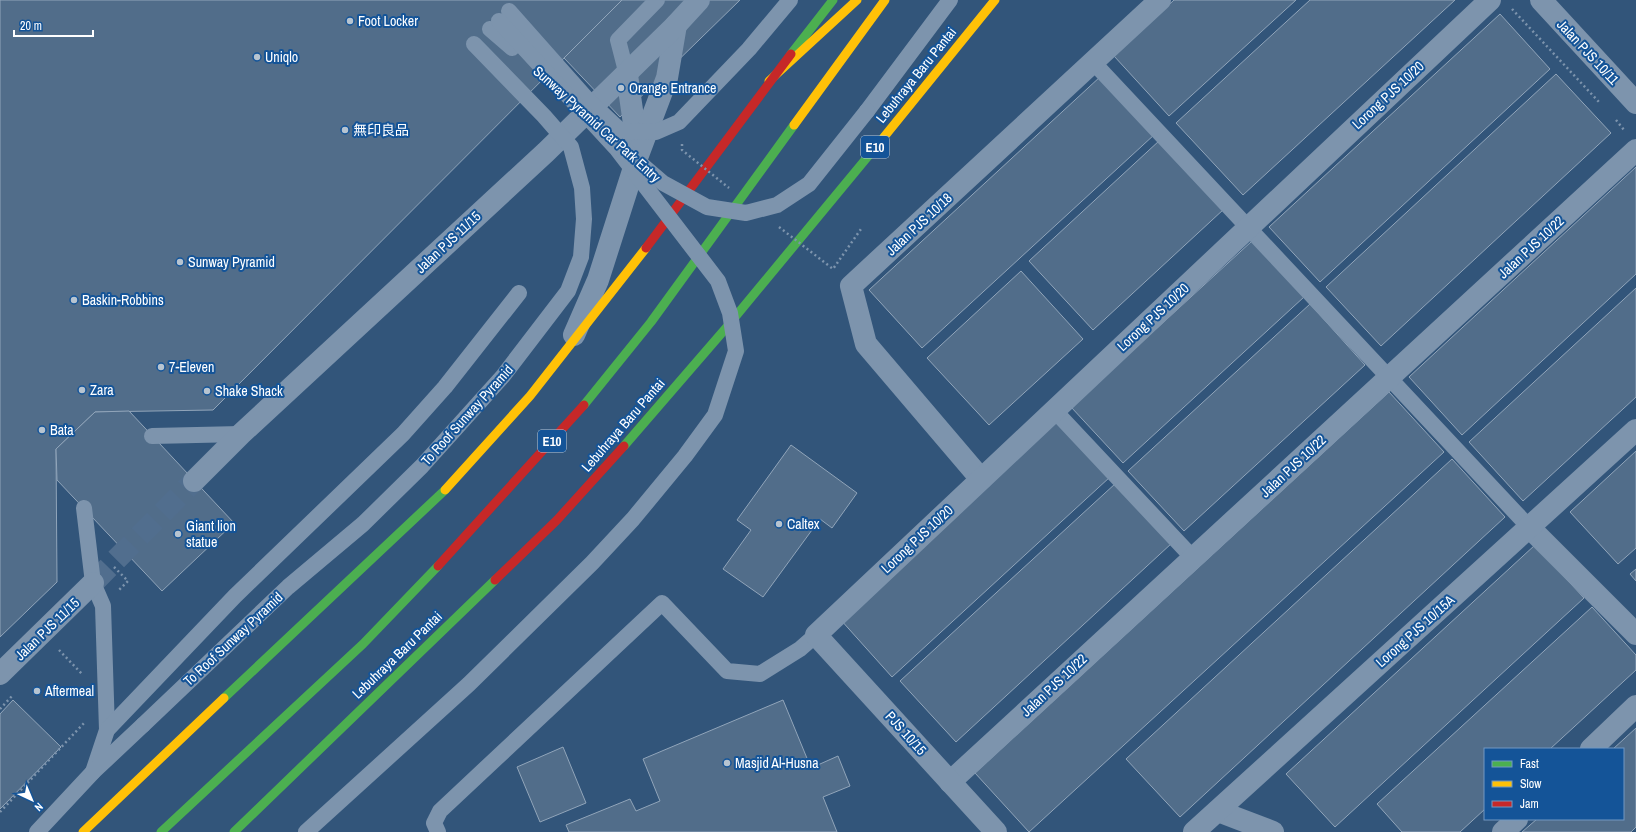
<svg xmlns="http://www.w3.org/2000/svg" width="1636" height="832" font-family="'Archivo Narrow','Noto Sans SC',sans-serif">
<style>
.building{fill:#516d8a;stroke:#91a5ba}
.lines{fill:none;stroke-linecap:round;stroke-linejoin:round}
.street-tunnel{stroke:#516e8e;stroke-width:22;stroke-dasharray:22 11;stroke-linecap:butt}
.path{stroke:#7d94ad;stroke-width:2.5;stroke-dasharray:2 3;stroke-linecap:butt}
.lane{stroke:#7d94ad;stroke-width:16}
.street{stroke:#7d94ad;stroke-width:22}
.fast{stroke:#4caf50;stroke-width:9}
.slow{stroke:#ffc107;stroke-width:9}
.jam{stroke:#c62828;stroke-width:9}
.path-bridge{stroke:#7d94ad;stroke-width:2.5;stroke-dasharray:2 3;stroke-linecap:butt}
.lane-bridge{stroke:#7d94ad;stroke-width:16}
.poi-dot{fill:#b7c4d0;stroke:#145498;stroke-width:1.5}
.labels{text-anchor:middle;stroke-width:4;stroke-linejoin:round;paint-order:stroke}
.shield{fill:#145498;stroke:#b8cce0;stroke-width:1}
.shield-label{font-size:13px;font-weight:bold;fill:#fff}
.poi-label{font-size:14px;fill:#fff;stroke:#145498;text-anchor:start}
.street-label{font-size:14px;fill:#fff;stroke:#145498}
</style>
<rect width="100%" height="100%" fill="#32557a"/>
<!-- building -->
<g class="building">
<path d="M0 0H622L213 410 95 412 56 449 57 582 0 637Z"/>
<path d="M622 0H740L620 117 564 58Z"/>
<path d="M1174 0H1296L1169 116 1114 56Z"/>
<path d="M1310 0H1455L1243 195 1176 123Z"/>
<path d="M1500 14 1550 69 1320 282 1269 227Z"/>
<path d="M1556 74 1611 133 1381 346 1326 287Z"/>
<path d="M1101 76 1155 134 922 348 869 290Z"/>
<path d="M1160 140 1224 209 1093 330 1029 261Z"/>
<path d="M1636 167V274L1462 435 1409 377Z"/>
<path d="M1252 241 1304 297 1123 463 1071 407Z"/>
<path d="M1021 271 1083 339 989 425 927 358Z"/>
<path d="M1636 288V397L1523 501 1469 442Z"/>
<path d="M1310 304 1365 365 1184 531 1128 471Z"/>
<path d="M1389 392 1444 452 1029 832 975 773Z"/>
<path d="M129 411 234 523 162 591 57 480 56 449 95 412Z"/>
<path d="M1057 420 1110 477 892 677 840 619Z"/>
<path d="M791 445 857 493 832 528 820 519 763 597 723 569 751 530 737 520Z"/>
<path d="M1636 451V548L1618 564 1570 512Z"/>
<path d="M1452 459 1505 517 1180 817 1126 759Z"/>
<path d="M1116 483 1172 543 956 742 900 681Z"/>
<path d="M1535 545 1584 598 1335 827 1286 774Z"/>
<path d="M1636 569V581L1630 574Z"/>
<path d="M1592 607 1636 655V670L1550 749H1485V809L1460 832H1402L1377 804Z"/>
<path d="M13 700 61 747 0 809V714Z"/>
<path d="M783 700 811 768 838 756 850 786 823 797 837 832H569L566 825 630 799 636 811 660 801 643 759Z"/>
<path d="M1636 728V827L1631 832H1522L1537 819H1623V749H1613Z"/>
<path d="M563 747 586 803 540 822 517 767Z"/>
</g>
<g class="lines">
<!-- street-tunnel -->
<path class="street-tunnel" d="M93 583 194 481"/>
<!-- path -->
<g class="path">
<path d="M1512 9 1599 102"/>
<path d="M1616 120 1624 130"/>
<path d="M114 567 128 581 119 590"/>
<path d="M59 650 83 675"/>
<path d="M0 709 12 696"/>
<path d="M0 812 85 722"/>
</g>
<!-- lane -->
<g class="lane">
<path d="M1093 62 1529 527"/>
<path d="M627 75 618 40 657 0"/>
<path d="M867 111 950 0"/>
<path d="M1054 410 1193 558"/>
<path d="M152 436 241 434"/>
<path d="M84 508 93 583 103 606 107 730"/>
<path d="M93 772 107 730 235 596 403 434 445 387 519 293"/>
<path d="M37 832 93 772 143 725"/>
<path d="M438 832 434 823 440 811 662 603 727 671 760 674 800 649 816 635"/>
</g>
<!-- street -->
<g class="street">
<path d="M1541 0 1636 103"/>
<path d="M627 75 638 152"/>
<path d="M574 335 598 280 638 155 667 78 676 25"/>
<path d="M981 479 866 344 851 286 1160 0"/>
<path d="M194 481 241 434 546 152 676 25 699 0"/>
<path d="M1529 527 1636 634"/>
<path d="M0 674 93 583"/>
<path d="M1591 749 1636 706"/>
<path d="M950 782 1636 150"/>
<path d="M1218 811 1273 832"/>
<path d="M996 832 816 635 1490 0"/>
<path d="M1194 832 1636 430"/>
<path d="M1503 832 1517 819"/>
</g>
<!-- fast -->
<g class="fast">
<path d="M791 54 833 0"/>
<path d="M584 405 651 322 794 125"/>
<path d="M624 446 726 328 884 137"/>
<path d="M224 698 445 490"/>
<path d="M161 832 363 644 438 566"/>
<path d="M234 832 495 580"/>
</g>
<!-- slow -->
<g class="slow">
<path d="M769 81 857 0"/>
<path d="M794 125 885 0"/>
<path d="M884 137 995 0"/>
<path d="M445 490 530 396 646 248"/>
<path d="M83 832 224 698"/>
</g>
<!-- jam -->
<g class="jam">
<path d="M646 248 791 54"/>
<path d="M438 566 584 405"/>
<path d="M495 580 557 520 624 446"/>
</g>
<!-- path-bridge -->
<g class="path-bridge">
<path d="M682 144V150L729 188"/>
<path d="M779 227 833 269 861 229"/>
</g>
<!-- lane-bridge -->
<g class="lane-bridge">
<path d="M509 11 587 99 621 131 656 132 679 122 749 49 790 0"/>
<path d="M490 29 512 48"/>
<path d="M627 152 663 183 707 207 746 213 777 205 809 184 867 111"/>
<path d="M143 725 288 587 363 524 422 466 503 376 568 291 581 257 584 219 582 188 571 147 544 116 474 44"/>
<path d="M306 832 469 684 592 563 633 519 685 456 715 415 736 351 730 313 718 281 616 148 499 21"/>
</g>
</g>
<!-- markers -->
<g class="poi-dot">
<circle cx="350" cy="21" r="4"/>
<circle cx="257" cy="57" r="4"/>
<circle cx="621" cy="88" r="4"/>
<circle cx="345" cy="130" r="4"/>
<circle cx="180" cy="262" r="4"/>
<circle cx="74" cy="300" r="4"/>
<circle cx="161" cy="367" r="4"/>
<circle cx="82" cy="390" r="4"/>
<circle cx="207" cy="391" r="4"/>
<circle cx="42" cy="430" r="4"/>
<circle cx="779" cy="524" r="4"/>
<circle cx="178" cy="534" r="4"/>
<circle cx="37" cy="691" r="4"/>
<circle cx="727" cy="763" r="4"/>
</g>
<g class="labels">
<!-- shield labels -->
<g class="shield">
<rect x="861" y="136" width="28" height="22" rx="3"/>
<rect x="538" y="430" width="28" height="22" rx="3"/>
</g>
<g class="shield-label">
<text x="875" y="152">E10</text>
<text x="552" y="446">E10</text>
</g>
<!-- poi labels -->
<g class="poi-label">
<text x="358" y="26">Foot Locker</text>
<text x="265" y="62">Uniqlo</text>
<text x="629" y="93">Orange Entrance</text>
<text x="353" y="135">無印良品</text>
<text x="188" y="267">Sunway Pyramid</text>
<text x="82" y="305">Baskin-Robbins</text>
<text x="169" y="372">7-Eleven</text>
<text x="90" y="395">Zara</text>
<text x="215" y="396">Shake Shack</text>
<text x="50" y="435">Bata</text>
<text x="787" y="529">Caltex</text>
<text x="186" y="531">Giant lion<tspan x="186" dy="16">statue</tspan></text>
<text x="45" y="696">Aftermeal</text>
<text x="735" y="768">Masjid Al-Husna</text>
</g>
<!-- street labels -->
<g class="street-label">
<text transform="translate(1588 52) rotate(47)" y="5">Jalan PJS 10/11</text>
<text transform="translate(916 75) rotate(-51)" y="5">Lebuhraya Baru Pantai</text>
<text transform="translate(1388 95) rotate(-43)" y="5">Lorong PJS 10/20</text>
<text transform="translate(597 124) rotate(42)" y="5">Sunway Pyramid Car Park Entry</text>
<text transform="translate(919 224) rotate(-43)" y="5">Jalan PJS 10/18</text>
<text transform="translate(448 242) rotate(-43)" y="5">Jalan PJS 11/15</text>
<text transform="translate(1531 247) rotate(-43)" y="5">Jalan PJS 10/22</text>
<text transform="translate(1153 317) rotate(-43)" y="5">Lorong PJS 10/20</text>
<text transform="translate(467 415) rotate(-48)" y="5">To Roof Sunway Pyramid</text>
<text transform="translate(623 425) rotate(-49)" y="5">Lebuhraya Baru Pantai</text>
<text transform="translate(1293 466) rotate(-43)" y="5">Jalan PJS 10/22</text>
<text transform="translate(917 539) rotate(-43)" y="5">Lorong PJS 10/20</text>
<text transform="translate(47 629) rotate(-44)" y="5">Jalan PJS 11/15</text>
<text transform="translate(1415 631) rotate(-42)" y="5">Lorong PJS 10/15A</text>
<text transform="translate(233 639) rotate(-43)" y="5">To Roof Sunway Pyramid</text>
<text transform="translate(397 655) rotate(-44)" y="5">Lebuhraya Baru Pantai</text>
<text transform="translate(1054 685) rotate(-43)" y="5">Jalan PJS 10/22</text>
<text transform="translate(906 733) rotate(48)" y="5">PJS 10/15</text>
</g>
</g>
<!-- legend -->
<rect x="1484" y="748" width="140" height="72" fill="#145498" stroke="#7298c1"/>
<rect x="1492" y="761" width="20" height="6" fill="#4caf50" stroke="#7298c1"/>
<text x="1520" y="768" font-size="12" fill="#ffffff">Fast</text>
<rect x="1492" y="781" width="20" height="6" fill="#ffc107" stroke="#7298c1"/>
<text x="1520" y="788" font-size="12" fill="#ffffff">Slow</text>
<rect x="1492" y="801" width="20" height="6" fill="#c62828" stroke="#7298c1"/>
<text x="1520" y="808" font-size="12" fill="#ffffff">Jam</text>
<!-- north arrow -->
<g transform="translate(32 800) rotate(136)" stroke="#145498" stroke-width="3" paint-order="stroke">
<path d="M0-3L7 15L0 10L-7 15Z" fill="#ffffff"/>
<text y="-6" font-size="11" font-weight="bold" text-anchor="middle" fill="#ffffff">N</text>
</g>
<!-- scale -->
<path d="M14 30v6h79v-6" fill="none" stroke="#ffffff" stroke-width="2"/>
<text x="20" y="30" font-size="12" fill="#ffffff" stroke="#145498" stroke-width="3" paint-order="stroke">20 m</text>
</svg>
